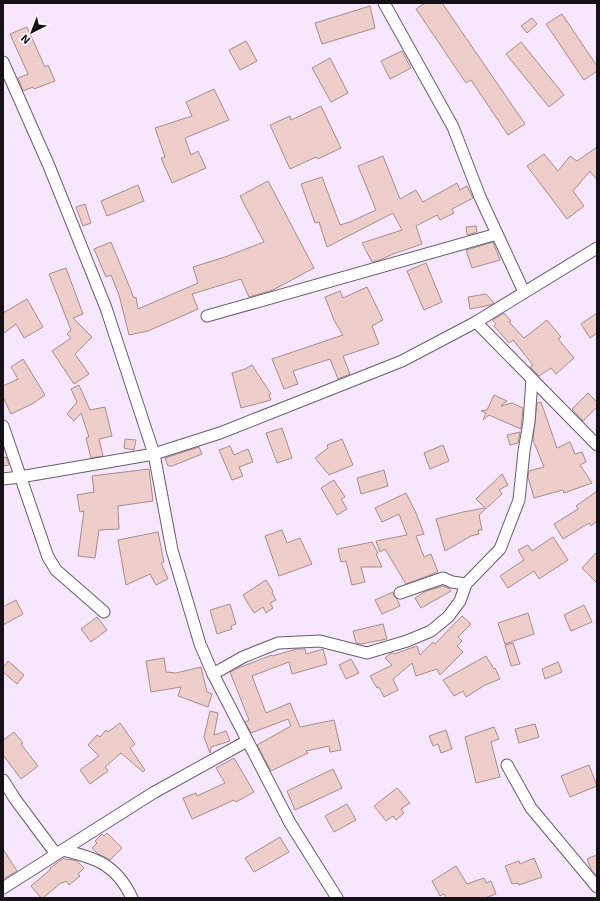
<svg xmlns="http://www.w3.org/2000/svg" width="600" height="901" font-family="'Exo 2',sans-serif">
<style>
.building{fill:#edcecb;stroke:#a98c89}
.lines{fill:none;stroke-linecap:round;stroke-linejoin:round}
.minor-casing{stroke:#6a5d71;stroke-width:13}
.minor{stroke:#fff;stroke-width:11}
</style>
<rect width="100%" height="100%" fill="#f6e7fe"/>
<!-- building -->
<g class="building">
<path d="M425 3H442L525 124 508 135 471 80 466 83 416 9Z"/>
<path d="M370 6 375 28 322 44 315 23Z"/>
<path d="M562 14 597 66V71L584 80 546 24Z"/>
<path d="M532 18 537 24 527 33 521 26Z"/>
<path d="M27 27 45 67 48 65 55 81 34 89 33 87 23 91 18 78 28 74 10 34Z"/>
<path d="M246 41 257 61 240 70 229 50Z"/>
<path d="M521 42 564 95 549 107 506 54Z"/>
<path d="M402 51 411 68 390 79 381 61Z"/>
<path d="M330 58 348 93 331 102 312 68Z"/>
<path d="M214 89 229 120 185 138 191 155 198 151 206 168 172 183 161 158 165 157 155 128 192 116 186 102Z"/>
<path d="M321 106 341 148 318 159 316 157 290 169 270 125 290 116 291 120Z"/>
<path d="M597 147V180L590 171 573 191 584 206 567 219 527 166 544 154 558 171 570 156 577 161Z"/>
<path d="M383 156 400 199 416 190 423 202 457 183 460 190 467 186 473 198 452 209 454 213 440 220 437 215 416 226 422 244 393 254 380 260 372 262 362 243 402 230 393 213 327 247 319 222 315 223 301 184 322 177 340 225 350 222 376 210 358 166Z"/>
<path d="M268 181 314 268 273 290 249 297 241 279 192 294 198 309 148 331 129 335 119 295 111 275 106 277 94 249 111 242 134 298 136 297 138 309 198 283 193 267 225 257 264 242 240 196Z"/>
<path d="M138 185 144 201 107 216 101 201Z"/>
<path d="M85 204 91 223 83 226 76 207Z"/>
<path d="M476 226 477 232 467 235 466 227Z"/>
<path d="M493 242 500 260 472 268 466 250Z"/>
<path d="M426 263 442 302 424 310 407 271Z"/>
<path d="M66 268 83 314 73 318 92 337 75 354 89 374 74 384 52 351 71 338 67 334 71 330 49 274Z"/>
<path d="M367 287 383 320 372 326 379 344 343 356 350 374 338 379 330 359 293 371 298 384 284 389 272 359 343 335 334 320 325 297 340 291 343 298Z"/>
<path d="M486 294 494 303 490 305 470 309 468 297Z"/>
<path d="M27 299 43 327 24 338 16 324 3 334V313Z"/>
<path d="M504 313 511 321 509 322 524 338 547 320 561 337 558 339 574 358 556 374 551 368 539 376 530 367 533 365 513 340 509 343 494 326 496 324 492 320Z"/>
<path d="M597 313V333L590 338 581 324Z"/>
<path d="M23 359 45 395 32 404 11 414 3 397V386L18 379 11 367Z"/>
<path d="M252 365 271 394 269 395 271 400 241 408 232 373 245 369Z"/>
<path d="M79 385 90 410 105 407 112 436 99 439 103 456 91 458 86 438 89 437 81 413 74 421 67 414 77 402 71 389Z"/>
<path d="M588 393 597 402V407L583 421 572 409Z"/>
<path d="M494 395 507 401 501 406 512 403 523 408 521 429 489 415 483 420 486 413 481 411 487 410Z"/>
<path d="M541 402 557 448 570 442 575 454 582 452 586 462 580 465 592 483 564 493 563 490 534 498 528 477 529 471 544 467 533 440 537 403Z"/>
<path d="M282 428 292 458 277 463 266 433Z"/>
<path d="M520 432 518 443 510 445 507 435Z"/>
<path d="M125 439 136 440 134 450 124 448Z"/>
<path d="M342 439 353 465 329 475 315 458 328 448 327 445Z"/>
<path d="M443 445 449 461 430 469 424 453Z"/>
<path d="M230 446 234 455 248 449 253 462 239 467 243 476 232 480 219 450Z"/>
<path d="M199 447 202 454 172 466H168L165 458Z"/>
<path d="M6 457 9 465 4 466 3 458Z"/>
<path d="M149 469 153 501 118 506 119 529 99 530 95 558 78 556 84 511 80 512 77 495 94 492 92 476Z"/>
<path d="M384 470 388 486 361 494 357 478Z"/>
<path d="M502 474 508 485 499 490 502 494 479 515 482 530H478L479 534 471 536 445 551 436 519 463 512 485 508 476 499Z"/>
<path d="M334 480 345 497 341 499 347 509 337 515 321 488Z"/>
<path d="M597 491V521L591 526 589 523 563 539 554 524 578 509 576 506Z"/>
<path d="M406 493 416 513 424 534 416 536 424 557 431 554 438 572 406 584 385 549 380 552 376 541 407 535 399 514 382 522 375 508Z"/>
<path d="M282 530 287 543 300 538 312 564 279 576 265 536Z"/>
<path d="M158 532 164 562 161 563 168 579 156 585 150 574 126 585 118 540Z"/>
<path d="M553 537 568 560 539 579 534 571 508 588 500 576 524 560 518 550 528 545 532 551Z"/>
<path d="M372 542 378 553 376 554 382 567H361L365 582 352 585 346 561 341 562 338 549Z"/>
<path d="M597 552V583L582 568Z"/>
<path d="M266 580 273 591 272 593 276 600 270 603 273 608 266 613 263 607 254 613 243 595Z"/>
<path d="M443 586 450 589 451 591 421 608 415 598 426 591Z"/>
<path d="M393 592 394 596 397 599 400 606 382 614 375 600Z"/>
<path d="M16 600 23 614 3 625V607Z"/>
<path d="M230 604 236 624 231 626 232 629 217 634 210 610Z"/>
<path d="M584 605 592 622 571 631 564 615Z"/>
<path d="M528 613 534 634 505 644 498 623Z"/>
<path d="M462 616 471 624 458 637 462 641 457 646 463 652 440 675 437 669 416 676 412 663 393 679 398 690 384 697 379 687 377 688 370 676 392 665 385 658 391 653H393L394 654 417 646 420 655 433 642 435 644Z"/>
<path d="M97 617 107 630 91 642 81 629Z"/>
<path d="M383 624 387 639 361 644 356 643 353 631Z"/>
<path d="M513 643 520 664 511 666 505 645Z"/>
<path d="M297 649H305L306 654 323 649 327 664 292 674 289 662 252 676 266 713 290 703 300 727 334 720 341 750 330 752 329 746 306 751 308 753 271 771 257 745 291 726 288 719 251 733 245 722 249 720 230 672 238 668 272 655V656Z"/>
<path d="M486 656 494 669 495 668 500 679 485 685 466 697 463 691 454 696 443 680Z"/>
<path d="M164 658 166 672 176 673 201 667 207 692 212 694 208 707 178 696 181 687 151 692 146 661Z"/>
<path d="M351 659 359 673 346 679 339 665Z"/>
<path d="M8 661 24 675 17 684 3 672V668Z"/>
<path d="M558 662 562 672 545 679 542 669Z"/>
<path d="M210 711 218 713 214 735 226 731 230 741 211 747 210 753 204 737Z"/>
<path d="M120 723 135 744 130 748 145 770 143 772 121 753 105 767 108 771 90 784 80 770 99 756 88 745 97 735 100 737 106 730 108 732Z"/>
<path d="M535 724 539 737 519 743 515 729Z"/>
<path d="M494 727 499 739 491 742 500 777 476 783 465 737Z"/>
<path d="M446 730 452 749 441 753 438 744 433 746 429 736Z"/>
<path d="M14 732 23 743 21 744 38 766 21 779 3 755V740Z"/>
<path d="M234 758 254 792 236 802 234 800 192 819 183 798 196 793 197 796 225 783 216 768Z"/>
<path d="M589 765 597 786 570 797 561 776Z"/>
<path d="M333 769 342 788 295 810 287 791Z"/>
<path d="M397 788 410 803 401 809 404 813 396 820 393 816 386 821 374 806Z"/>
<path d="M347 804 356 820 334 832 325 816Z"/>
<path d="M107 833 122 848 110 860 97 853 92 848 97 843 95 841 102 834 104 836Z"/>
<path d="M280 837 289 852 254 872 245 858Z"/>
<path d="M3 849 17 871 3 879Z"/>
<path d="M597 855V876L591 869 587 859Z"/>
<path d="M64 858 66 860 68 859 77 861 84 868 78 874 80 876 69 885 66 881 63 883 62 882 43 898H41L31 886 51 869 50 868Z"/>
<path d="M534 858 542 877 519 885 518 883 512 884 505 866 519 861 520 864Z"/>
<path d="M456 866 467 884 484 878 486 883 491 881 496 894 485 898H446L444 894 440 896 432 881Z"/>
</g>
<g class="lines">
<!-- minor casing -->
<g class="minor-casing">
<g id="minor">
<path d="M384 3 453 127 480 197 524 292"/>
<path d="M3 62 49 166 106 308 154 454 172 550 200 644 213 674 290 823 337 898"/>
<path d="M207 316 497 234"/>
<path d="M476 322 597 445"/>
<path d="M3 426 48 557 56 570 104 612"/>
<path d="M3 479 20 477 154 454 220 433 301 401 402 361 476 322 597 248"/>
<path d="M400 593 443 578 452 582 466 584"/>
<path d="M213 674 243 657 278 643 320 641 367 653 407 641 431 631 448 617 460 601 466 584 500 549 519 500 524 451 529 422 532 379"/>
<path d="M507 765 531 808 597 887"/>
<path d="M3 780 15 799 56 854"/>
<path d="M63 850C97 859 116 864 132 898"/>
<path d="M3 888 153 793 247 741"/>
</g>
</g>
<!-- minor -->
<use href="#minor" class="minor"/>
</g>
<!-- border -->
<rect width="600" height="901" fill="none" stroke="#161119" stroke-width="8"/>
<!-- north arrow -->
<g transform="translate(32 32) rotate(222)" stroke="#fcf9fe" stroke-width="3" paint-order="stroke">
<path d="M0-3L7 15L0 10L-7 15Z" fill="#161119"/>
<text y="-6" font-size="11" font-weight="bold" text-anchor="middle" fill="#161119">N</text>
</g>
</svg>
